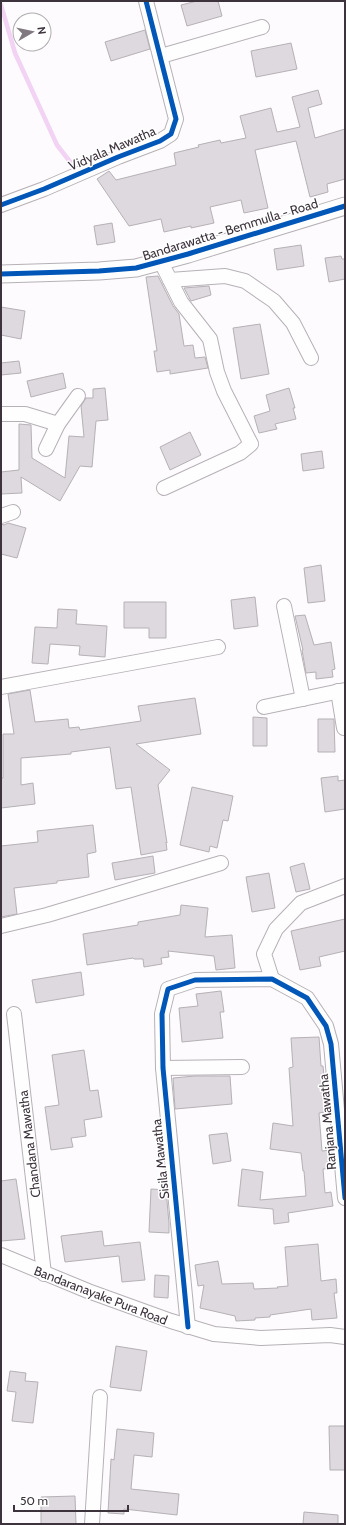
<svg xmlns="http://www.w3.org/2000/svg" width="346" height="1525" font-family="Cabin,sans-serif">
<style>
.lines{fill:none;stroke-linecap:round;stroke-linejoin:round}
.stream{stroke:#f2d3f4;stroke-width:4.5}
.building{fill:#ded8df;stroke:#b5b1b5}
.minor-casing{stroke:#b6b1b6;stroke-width:16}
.tertiary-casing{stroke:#b6b1b6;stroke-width:19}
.minor{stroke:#fffeff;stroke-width:14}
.tertiary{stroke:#fffeff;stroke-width:17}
.cycleway-casing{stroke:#fff;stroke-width:8}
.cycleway{stroke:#0057b8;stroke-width:5}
.labels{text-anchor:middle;stroke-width:3;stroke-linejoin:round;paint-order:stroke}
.street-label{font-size:13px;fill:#3c333c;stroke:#fff}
</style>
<rect width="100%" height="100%" fill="#fdfbfe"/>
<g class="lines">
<!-- stream -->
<path class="stream" d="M1 5 15 53 57 145 71 163"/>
</g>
<!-- building -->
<g class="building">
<path d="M197 1H218L222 16 187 26 181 5Z"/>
<path d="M145 30 150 49 111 61 105 42Z"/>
<path d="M291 43 297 69 256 77 251 51Z"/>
<path d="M318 90 322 104 308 108 315 138 345 129V179L327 184 328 192 310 197 296 141 255 150 268 208 244 213 241 200 210 207 214 223 191 228V226L164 232 161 219 129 226 97 179 109 171 116 180 176 165 174 153 199 147 198 145 220 140 221 143 246 138 240 116 271 108 277 132 300 127 292 97Z"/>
<path d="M112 223 115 242 97 245 94 226Z"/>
<path d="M301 245 304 266 277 270 274 249Z"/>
<path d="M341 256 342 259H345V279L329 282 325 258Z"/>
<path d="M158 276 173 306 179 314 184 346 193 345 195 358 205 357 208 368 170 374V370L157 372 154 351H157L146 277Z"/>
<path d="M209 286 211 295 191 301 184 288Z"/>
<path d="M1 307 25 311 21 339 1 335Z"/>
<path d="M260 324 269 374 241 379 233 328Z"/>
<path d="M19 361 21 373 1 375V363Z"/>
<path d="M63 373 66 388 31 397 27 381Z"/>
<path d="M105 388 108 420 96 421 92 467 80 466 60 501 21 477 22 493 1 494V472L19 470V424L31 425 32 458 65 478 69 436 84 437 81 406 86 398H93V389Z"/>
<path d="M289 388 295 408H293L296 419 275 424 277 429 259 433 254 416 270 411 266 395Z"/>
<path d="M190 432 201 455 170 470 160 447Z"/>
<path d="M322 451 324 468 303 471 301 454Z"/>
<path d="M8 523 26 528 17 558 1 554V524L4 525Z"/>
<path d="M321 565 325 601 308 603 304 568Z"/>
<path d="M255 597 258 626 234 629 231 600Z"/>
<path d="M124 602H166V638H149V628H124Z"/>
<path d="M58 609 77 610 76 624 107 626 105 657 79 655 80 646 50 644 48 664 32 663 35 627 57 628Z"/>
<path d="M305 615 314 645 331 642 335 669 332 670 333 677 316 679V672L306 673 302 650H303L295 616Z"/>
<path d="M30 690 35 722 68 719 69 728 79 727 80 730 141 721 138 706 195 698 201 734 136 744 170 770 158 785 167 843 166 842 167 850 141 855 131 787 116 789 110 747 71 752V754L21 758V785L33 783 35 804 1 808V778H3V734H14L8 694Z"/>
<path d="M253 717 267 718V746H253Z"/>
<path d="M318 719H334L335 752H318Z"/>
<path d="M338 776V781L345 780V809L325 812 321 778Z"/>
<path d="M192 787 233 796 228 821 223 820 217 848 210 846 209 852 180 845Z"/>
<path d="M93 825 96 852 87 854 89 877 57 881V883L14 888 17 914 1 917V846L38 842 37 831Z"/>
<path d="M153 856 155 873 115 880 112 863Z"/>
<path d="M304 863 310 889 296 892 290 867Z"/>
<path d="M269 873 275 908 252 912 246 877Z"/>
<path d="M181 905 208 908 205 937 232 935 235 968 216 970 214 956 168 951 169 957 161 958 162 964 144 967 143 959H134L133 958 87 965 83 934 138 925V922L180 915Z"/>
<path d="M345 919V951L319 957 321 966 300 970 291 931Z"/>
<path d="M81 972 84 995 36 1003 32 980Z"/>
<path d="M221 991 224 1012H220L223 1038 182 1042 179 1008 198 1006 196 994Z"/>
<path d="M319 1037 321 1066H323L325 1085H323L325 1112 319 1113 322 1151 331 1150 333 1168 323 1169 325 1193 331 1192 333 1206 288 1213 289 1222 274 1224 273 1209 238 1206 242 1169 263 1172 260 1200 306 1196 304 1171H303L301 1153 270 1149 273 1123 293 1126 289 1068 293 1067 291 1038Z"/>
<path d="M84 1050 90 1091 98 1090 102 1117 84 1120 86 1136 71 1138 73 1147 51 1150 45 1107 59 1105 52 1055Z"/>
<path d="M195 1076H230L232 1104 175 1109 173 1078Z"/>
<path d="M227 1133 231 1161 213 1164 209 1135Z"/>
<path d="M16 1179 25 1239 1 1241V1181Z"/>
<path d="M151 1189 166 1190 169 1223V1233L149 1232Z"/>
<path d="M102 1231 104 1246 140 1242 145 1280 122 1282 119 1256 65 1262 61 1236Z"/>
<path d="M318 1244 321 1281 336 1279 337 1293H334L337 1318 312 1320 311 1309 270 1315V1317L255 1318V1320L236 1321 235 1316 200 1308 204 1285 198 1286 195 1265 218 1261 222 1284 253 1283 254 1289 278 1288 277 1287 288 1286 285 1247Z"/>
<path d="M155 1275 169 1276 168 1298 154 1297Z"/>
<path d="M116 1346 147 1351 141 1391 110 1387Z"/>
<path d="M10 1371 26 1373 25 1381 38 1382 33 1423 12 1421 16 1392 7 1391Z"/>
<path d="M329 1426H345V1470H330Z"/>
<path d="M117 1429 154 1433 152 1457 134 1455 131 1489 179 1494 177 1515 124 1509V1514L108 1513 111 1459 114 1460Z"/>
<path d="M75 1496 76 1524H41V1497Z"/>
<path d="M304 1512 338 1515V1524H303Z"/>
</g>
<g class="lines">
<!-- minor casing -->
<g class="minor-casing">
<g id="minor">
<path d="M161 56 262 27"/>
<path d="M1 205 44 189 118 157 160 141 171 134 176 119 146 1"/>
<path d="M160 263 164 268 181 302 210 339 217 372 224 391 251 444 240 453 164 488"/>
<path d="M170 280 225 276 245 281 274 301 293 323 311 358"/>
<path d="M1 414H25L58 424"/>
<path d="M46 449 58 424 78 396"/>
<path d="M1 516 13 512"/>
<path d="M284 606 303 699"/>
<path d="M1 687 218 647"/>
<path d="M338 691 344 728"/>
<path d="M264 707 345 690"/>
<path d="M1 926 47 915 221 863"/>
<path d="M272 979 264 954 276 929 301 903 345 886"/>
<path d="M14 1014 44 1274"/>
<path d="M163 1068 242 1067"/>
<path d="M1 1255 88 1291 171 1321 214 1334 261 1338 330 1335 345 1337"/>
<path d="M188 1327 163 1068 162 1014 168 989 195 980 272 979 307 998 326 1026 331 1044 345 1198"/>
<path d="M92 1524 100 1397"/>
</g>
</g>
<!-- tertiary casing -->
<g class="tertiary-casing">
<path id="tertiary" d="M1 274 99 271 136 268 188 254 345 206"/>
</g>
<!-- minor -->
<use href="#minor" class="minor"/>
<!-- tertiary -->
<use href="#tertiary" class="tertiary"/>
<!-- cycleway casing -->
<g class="cycleway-casing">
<g id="cycleway">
<path d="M1 205 44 189 118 157 160 141 171 134 176 119 146 1"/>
<path d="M1 274 99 271 136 268 188 254 345 206"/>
<path d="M188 1327 163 1068 162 1014 168 989 195 980 272 979 307 998 326 1026 331 1044 345 1198"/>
</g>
</g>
<!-- cycleway -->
<use href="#cycleway" class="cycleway"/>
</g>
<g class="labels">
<!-- street labels -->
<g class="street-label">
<text transform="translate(112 148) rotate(-23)" y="5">Vidyala Mawatha</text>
<text transform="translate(230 229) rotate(-17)" y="5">Bandarawatta - Bemmulla - Road</text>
<text transform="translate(327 1122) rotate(-95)" y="5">Ranjana Mawatha</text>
<text transform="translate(29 1144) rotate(-97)" y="5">Chandana Mawatha</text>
<text transform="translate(160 1159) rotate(-96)" y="5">Sisila Mawatha</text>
<text transform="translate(101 1295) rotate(21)" y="5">Bandaranayake Pura Road</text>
</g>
</g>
<!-- border -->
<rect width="346" height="1525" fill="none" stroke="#3c333c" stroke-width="4"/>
<!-- north arrow -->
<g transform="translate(32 32) rotate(81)"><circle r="19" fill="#ffffff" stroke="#b1adb1"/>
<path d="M0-3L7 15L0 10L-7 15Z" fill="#807980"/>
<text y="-6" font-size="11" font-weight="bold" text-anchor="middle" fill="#3c333c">N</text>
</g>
<!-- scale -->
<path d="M14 1505v6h114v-6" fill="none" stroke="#3c333c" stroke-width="2"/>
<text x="20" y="1505" font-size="12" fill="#3c333c" stroke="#ffffff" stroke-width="3" paint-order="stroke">50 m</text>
</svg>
